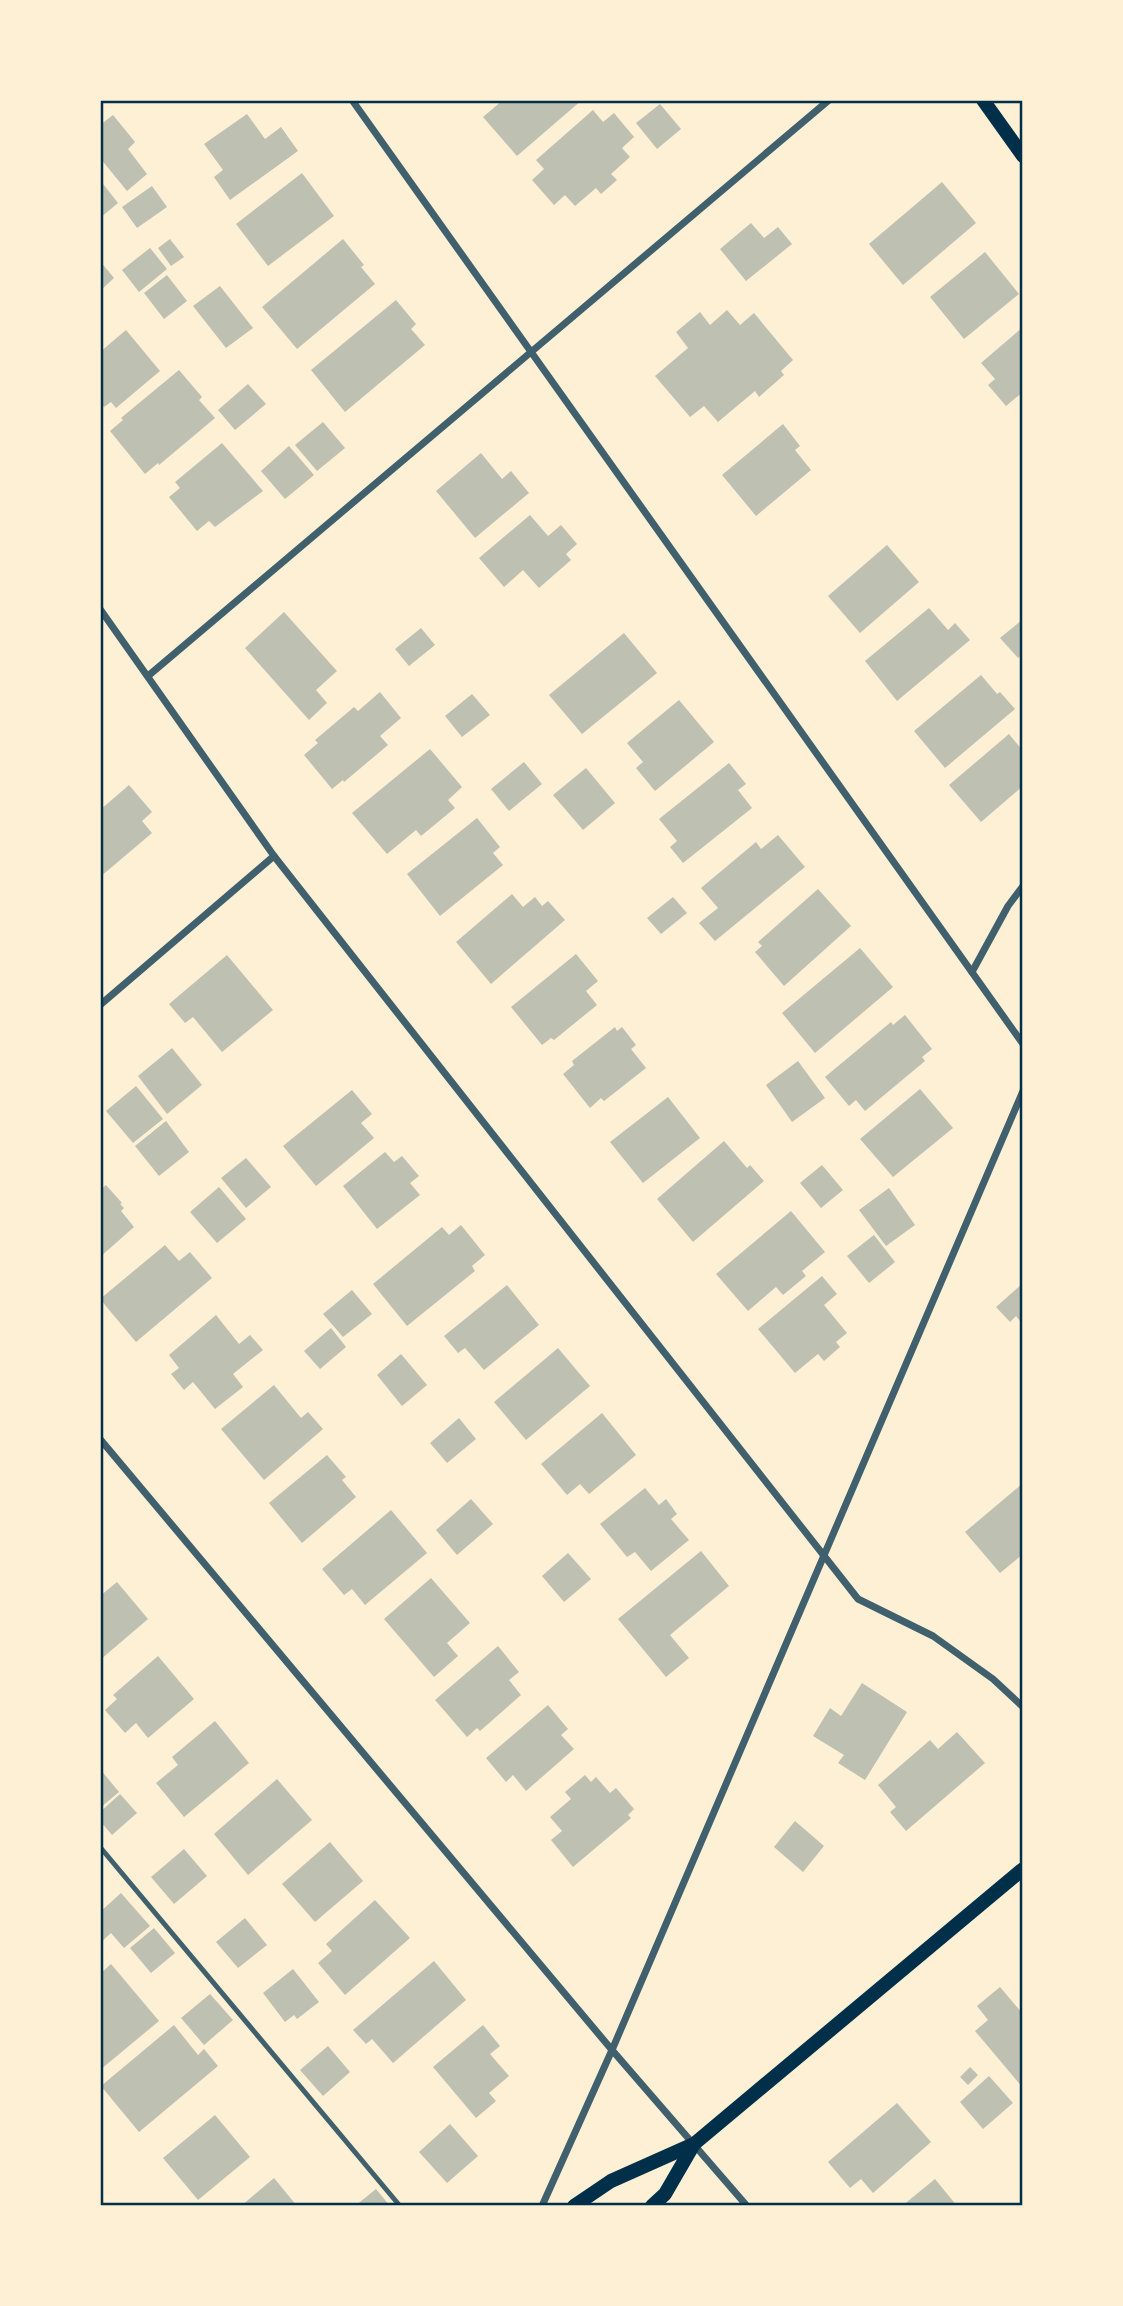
<svg xmlns="http://www.w3.org/2000/svg" width="1123" height="2306" font-family="Quicksand,sans-serif">
<style>
.building{fill:#bec0b2}
.lines{fill:none;stroke-linecap:round;stroke-linejoin:round}
.service{stroke:#3f606c;stroke-width:5}
.minor{stroke:#3f606c;stroke-width:7}
.secondary{stroke:#003049;stroke-width:14}
.neatline{fill:none;stroke:#003049;stroke-width:2.5}
</style>
<rect width="100%" height="100%" fill="#fdf0d5"/>
<!-- building -->
<g class="building">
<path d="M503 100H582L517 156 483 117Z"/>
<path d="M660 104 681 129 657 149 636 123Z"/>
<path d="M593 110 603 122 614 113 634 137 622 148 630 157 611 174 617 180 601 194 596 188 575 206 565 195 554 205 532 180 544 169 536 160Z"/>
<path d="M247 114 265 139 281 127 298 151 230 200 214 177 223 170 204 144Z"/>
<path d="M113 115 135 142 128 149 147 174 127 191 100 158V125Z"/>
<path d="M302 173 334 216 268 266 236 224Z"/>
<path d="M100 180 118 203 100 218Z"/>
<path d="M942 182 976 223 903 285 869 244Z"/>
<path d="M152 186 167 207 137 228 122 207Z"/>
<path d="M751 223 764 238 778 227 792 244 746 281 720 249Z"/>
<path d="M170 239 184 257 171 266 158 248Z"/>
<path d="M343 239 364 265 361 267 375 284 297 349 262 307Z"/>
<path d="M150 248 167 269 139 292 122 270Z"/>
<path d="M985 252 1019 294 964 339 930 297Z"/>
<path d="M100 261 114 278 100 291Z"/>
<path d="M167 275 187 301 164 319 144 293Z"/>
<path d="M220 286 253 328 226 348 193 306Z"/>
<path d="M396 300 416 324 411 329 425 345 345 412 311 370Z"/>
<path d="M727 310 740 325 754 313 793 360 781 371 784 375 759 397 755 391 718 422 704 406 690 417 655 376 688 348 676 332 700 312 710 325Z"/>
<path d="M1023 327V392L1006 406 988 385 995 379 981 363Z"/>
<path d="M126 330 160 371 116 408 111 402 104 407 100 402V352Z"/>
<path d="M179 370 202 397 199 400 215 418 159 465 158 463 145 474 110 431 123 420 121 418Z"/>
<path d="M248 384 266 404 235 430 218 410Z"/>
<path d="M323 422 345 448 317 471 295 445Z"/>
<path d="M783 424 800 446 795 450 811 470 756 516 722 475Z"/>
<path d="M222 443 263 491 215 527 209 521 197 531 169 497 180 488 175 482Z"/>
<path d="M289 446 314 475 285 499 261 471Z"/>
<path d="M481 453 502 479 511 471 529 493 475 538 436 491Z"/>
<path d="M530 515 548 536 561 525 577 544 566 554 571 560 539 588 523 570 504 587 479 558Z"/>
<path d="M887 545 919 582 860 633 828 596Z"/>
<path d="M929 608 948 630 955 623 970 640 897 701 865 661Z"/>
<path d="M284 612 337 671 316 690 327 703 309 720 245 648Z"/>
<path d="M1023 619V654L1018 658 1000 638Z"/>
<path d="M421 628 435 645 409 666 395 649Z"/>
<path d="M624 633 657 673 582 734 549 695Z"/>
<path d="M981 675 997 694 1000 692 1015 709 945 768 914 731Z"/>
<path d="M380 692 401 718 380 736 388 745 344 782 343 780 332 789 304 755 318 743 315 740 354 707 358 711Z"/>
<path d="M472 694 490 715 462 737 445 716Z"/>
<path d="M679 700 714 742 655 791 636 768 643 762 627 743Z"/>
<path d="M1009 734 1023 751V786L981 822 949 785Z"/>
<path d="M430 749 462 787 448 800 455 808 421 836 416 830 387 854 352 813Z"/>
<path d="M524 762 542 784 509 811 491 789Z"/>
<path d="M729 763 746 784 738 790 752 808 683 863 670 847 677 841 659 819Z"/>
<path d="M586 768 615 803 583 830 553 795Z"/>
<path d="M129 785 152 812 142 821 152 833 100 877V810Z"/>
<path d="M477 818 500 847 493 853 503 865 440 916 407 874Z"/>
<path d="M778 835 805 867 715 941 699 923 718 908 701 888 756 842 761 849Z"/>
<path d="M818 889 851 926 784 986 755 952 762 946 758 942Z"/>
<path d="M512 894 523 907 535 897 542 906 548 901 565 920 491 984 456 942Z"/>
<path d="M673 897 687 913 661 934 647 918Z"/>
<path d="M860 948 893 987 815 1053 782 1013Z"/>
<path d="M576 954 598 981 586 991 597 1005 554 1040 551 1038 542 1045 511 1007Z"/>
<path d="M227 955 273 1010 222 1052 193 1017 185 1023 169 1004Z"/>
<path d="M905 1015 932 1049 922 1057 925 1061 865 1111 856 1100 849 1106 825 1077 891 1022 893 1025Z"/>
<path d="M615 1027 617 1031 622 1027 636 1045 631 1049 646 1068 604 1101 601 1098 590 1108 563 1074 574 1065 572 1061Z"/>
<path d="M172 1048 202 1085 167 1114 138 1076Z"/>
<path d="M798 1061 825 1098 792 1122 766 1085Z"/>
<path d="M136 1086 163 1119 133 1143 106 1111Z"/>
<path d="M920 1089 953 1128 893 1177 860 1139Z"/>
<path d="M352 1090 372 1114 361 1123 374 1138 316 1186 283 1146Z"/>
<path d="M668 1097 700 1138 643 1183 610 1142Z"/>
<path d="M166 1121 189 1152 159 1176 135 1146Z"/>
<path d="M724 1141 747 1168 750 1165 764 1181 693 1242 657 1199Z"/>
<path d="M385 1152 394 1162 402 1156 419 1176 410 1183 420 1195 377 1229 343 1186Z"/>
<path d="M246 1158 271 1187 246 1208 221 1178Z"/>
<path d="M822 1165 843 1190 821 1208 800 1183Z"/>
<path d="M106 1185 122 1203 120 1204 124 1208 121 1211 134 1227 100 1257V1190Z"/>
<path d="M219 1187 246 1219 217 1243 190 1212Z"/>
<path d="M889 1188 915 1225 886 1246 859 1210Z"/>
<path d="M791 1211 825 1252 802 1271 806 1276 783 1295 776 1287 748 1311 716 1274Z"/>
<path d="M461 1225 485 1255 472 1266 475 1271 407 1326 373 1284 442 1227 449 1235Z"/>
<path d="M874 1235 895 1262 869 1283 847 1256Z"/>
<path d="M165 1245 179 1261 190 1252 212 1278 136 1342 100 1299Z"/>
<path d="M822 1276 837 1294 824 1305 847 1333 836 1342 840 1347 824 1361 818 1354 795 1373 758 1329Z"/>
<path d="M1023 1283V1325L1016 1316 1010 1322 996 1307Z"/>
<path d="M507 1285 539 1325 484 1370 465 1348 458 1353 444 1336Z"/>
<path d="M352 1290 372 1314 343 1337 323 1314Z"/>
<path d="M216 1315 239 1344 250 1335 263 1350 233 1374 243 1387 215 1409 193 1382 184 1390 171 1374 179 1368 169 1355Z"/>
<path d="M331 1328 346 1347 320 1369 304 1351Z"/>
<path d="M558 1348 590 1386 526 1440 494 1402Z"/>
<path d="M401 1354 427 1385 402 1406 377 1375Z"/>
<path d="M274 1385 301 1418 308 1412 323 1429 264 1480 221 1429Z"/>
<path d="M602 1413 636 1455 589 1494 580 1484 567 1495 541 1464Z"/>
<path d="M459 1418 476 1439 447 1463 430 1443Z"/>
<path d="M327 1455 346 1477 342 1480 356 1497 302 1543 269 1503Z"/>
<path d="M1022 1484 1023 1554 1000 1573 965 1532Z"/>
<path d="M645 1488 659 1505 666 1499 677 1514 671 1519 689 1540 651 1571 635 1552 627 1557 600 1524Z"/>
<path d="M471 1499 493 1524 457 1555 436 1530Z"/>
<path d="M391 1510 427 1553 365 1605 352 1589 344 1595 322 1569Z"/>
<path d="M701 1551 729 1586 670 1635 689 1658 666 1677 618 1619Z"/>
<path d="M568 1553 591 1579 564 1602 542 1576Z"/>
<path d="M431 1578 470 1623 447 1643 458 1656 434 1677 384 1619Z"/>
<path d="M117 1582 148 1619 100 1660V1596Z"/>
<path d="M498 1646 519 1672 509 1680 521 1695 480 1731 477 1728 467 1737 435 1700Z"/>
<path d="M158 1656 194 1699 148 1738 136 1723 125 1733 105 1710 117 1699 113 1695Z"/>
<path d="M862 1683 907 1712 865 1780 838 1763 844 1755 813 1736 830 1708 841 1716Z"/>
<path d="M548 1705 568 1729 561 1735 574 1749 526 1791 513 1775 506 1782 486 1758Z"/>
<path d="M215 1721 249 1763 184 1817 156 1783 178 1765 172 1757Z"/>
<path d="M957 1732 985 1763 906 1831 890 1812 896 1807 878 1785 930 1740 938 1749Z"/>
<path d="M100 1769 119 1792 100 1808Z"/>
<path d="M585 1775 591 1782 596 1777 610 1793 616 1788 634 1809 628 1815 631 1818 573 1867 551 1840 562 1831 550 1817 571 1799 565 1792Z"/>
<path d="M277 1779 312 1820 248 1875 214 1834Z"/>
<path d="M120 1794 137 1813 112 1835 100 1821V1812Z"/>
<path d="M795 1821 824 1846 803 1872 774 1847Z"/>
<path d="M330 1842 363 1881 315 1922 282 1884Z"/>
<path d="M184 1849 207 1876 174 1904 151 1877Z"/>
<path d="M121 1893 150 1926 124 1948 111 1933 100 1943V1912Z"/>
<path d="M375 1900 410 1938 345 1995 318 1963 332 1951 326 1944Z"/>
<path d="M245 1918 267 1945 238 1968 216 1942Z"/>
<path d="M154 1928 175 1953 151 1973 130 1948Z"/>
<path d="M434 1961 466 2000 393 2063 372 2039 366 2044 353 2030Z"/>
<path d="M111 1964 159 2021 100 2070V1974Z"/>
<path d="M293 1969 319 2002 297 2019 294 2015 285 2022 263 1993Z"/>
<path d="M1000 1987 1023 2014V2088L975 2031 988 2020 977 2006Z"/>
<path d="M210 1994 233 2020 204 2045 181 2018Z"/>
<path d="M174 2025 198 2055 204 2049 218 2066 139 2132 101 2086Z"/>
<path d="M483 2025 500 2046 490 2054 509 2076 489 2093 496 2101 476 2118 433 2067Z"/>
<path d="M328 2046 350 2072 323 2096 300 2070Z"/>
<path d="M970 2067 978 2075 968 2085 960 2077Z"/>
<path d="M989 2076 1013 2103 983 2129 960 2102Z"/>
<path d="M897 2103 931 2142 873 2193 861 2179 850 2188 828 2162Z"/>
<path d="M215 2115 250 2157 198 2200 163 2158Z"/>
<path d="M450 2124 478 2156 447 2183 419 2152Z"/>
<path d="M274 2178 297 2206H241Z"/>
<path d="M935 2179 957 2206H902Z"/>
<path d="M376 2189 390 2206H355Z"/>
</g>
<g class="lines">
<!-- service -->
<path class="service" d="M100 1847 400 2206"/>
<!-- minor -->
<g class="minor">
<path d="M352 100 1023 1044"/>
<path d="M100 609 274 856 858 1599 933 1636 993 1679 1023 1707"/>
<path d="M148 676 829 100"/>
<path d="M972 972 1008 906 1023 886"/>
<path d="M100 1005 274 856"/>
<path d="M100 1439 612 2050 747 2206"/>
<path d="M542 2206 612 2050 1023 1091"/>
</g>
<!-- secondary -->
<g class="secondary">
<path d="M983 100 1023 156"/>
<path d="M574 2206 611 2181 694 2144 1023 1869"/>
<path d="M652 2206 665 2194 694 2144"/>
</g>
</g>
<!-- border -->
<rect width="1123" height="2306" fill="none" stroke="#fdf0d5" stroke-width="203"/>
<rect x="102" y="102" width="919" height="2102" class="neatline"/>
</svg>
